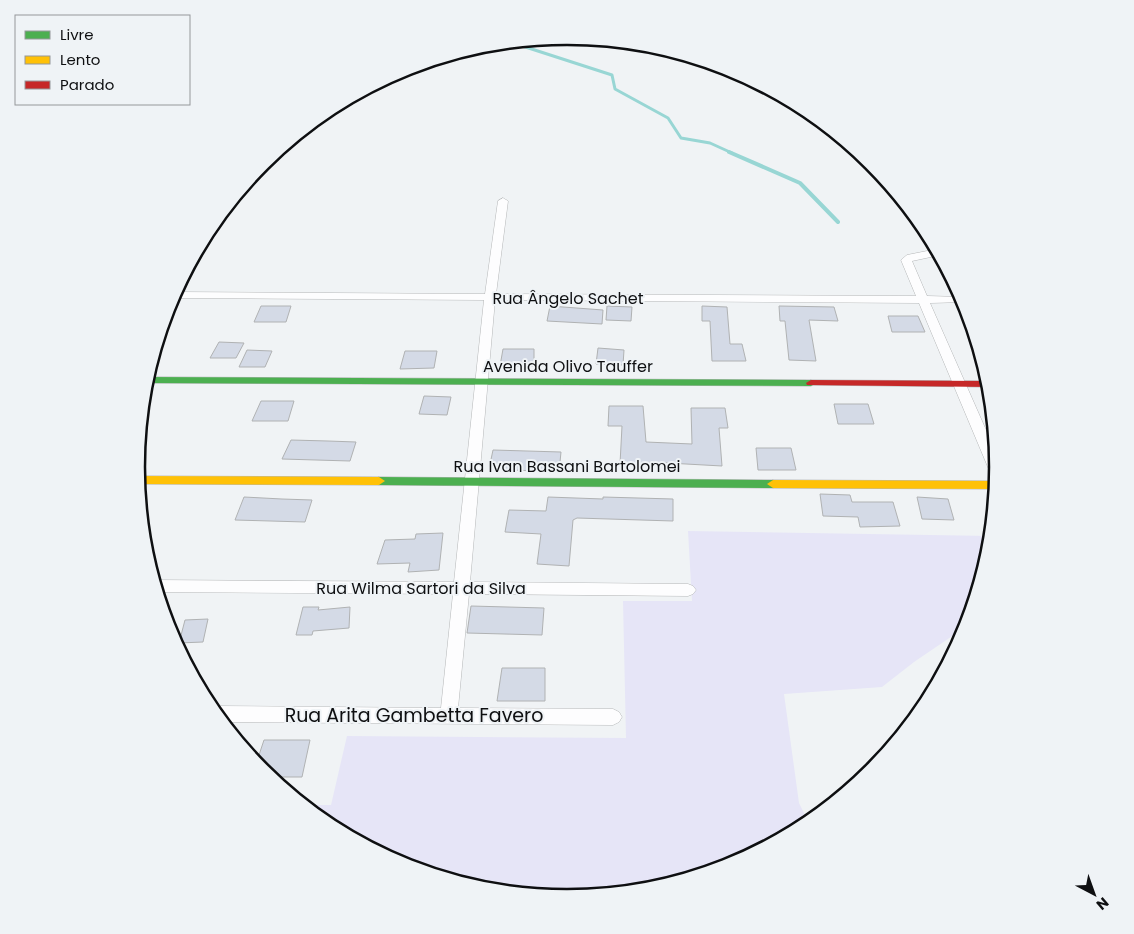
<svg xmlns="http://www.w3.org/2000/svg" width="1134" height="934" font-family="Poppins,sans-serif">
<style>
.green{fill:#e6e5f7}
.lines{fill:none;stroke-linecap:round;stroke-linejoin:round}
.stream-far1{stroke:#98d6d4;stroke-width:3}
.stream{stroke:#98d6d4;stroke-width:4}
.building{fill:#d4dae6;stroke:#b0b2b3}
.street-casing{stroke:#b5b7b8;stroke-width:1}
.fast-casing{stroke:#b5b7b8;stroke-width:1}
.slow-casing{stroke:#b5b7b8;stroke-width:1}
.jam-casing{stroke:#b5b7b8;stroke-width:1}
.street{fill:#fdfdfe;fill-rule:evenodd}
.fast{fill:#4caf50;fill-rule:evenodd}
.slow{fill:#ffc107;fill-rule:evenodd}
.jam{fill:#c62828;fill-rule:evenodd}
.labels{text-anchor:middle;stroke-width:4;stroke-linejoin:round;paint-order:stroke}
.street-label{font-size:16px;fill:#0e0f11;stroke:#eff3f6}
.near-street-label{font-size:19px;fill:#0e0f11;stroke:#eff3f6}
.rim{fill:none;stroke:#0e0f11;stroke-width:2.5}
</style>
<rect width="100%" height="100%" fill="#f0f3f5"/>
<!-- green -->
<path class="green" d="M688 531 991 536 989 551 967 626 914 662 882 687 784 694 799 803 809 823 806 825 732 865 651 890 567 898 483 889 402 865 327 825 303 805H331L347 736 626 738 623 601H692Z"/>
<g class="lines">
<!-- stream-far1 -->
<path class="stream-far1" d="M510 42 612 75 615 89 668 118 681 138 710 143 732 153"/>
<!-- stream -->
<path class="stream" d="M729 152 800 183 838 222"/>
</g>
<!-- building -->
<g class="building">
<path d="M261 306H291L286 322H254Z"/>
<path d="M550 306 603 310 602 324 547 321Z"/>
<path d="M607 306 632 307 631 321 606 320Z"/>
<path d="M702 306 727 307 730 344H742L746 361H712L710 321H702Z"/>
<path d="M779 306 834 307 838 321 809 320 816 361 789 360 785 321H780Z"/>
<path d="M888 316H918L925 332H892Z"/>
<path d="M219 342 244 343 236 358H210Z"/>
<path d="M598 348 624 350 623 365 596 364Z"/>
<path d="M503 349H534V366H500Z"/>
<path d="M247 350 272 351 265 367H239Z"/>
<path d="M405 351H437L434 368 400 369Z"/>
<path d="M424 396 451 397 447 415 419 414Z"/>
<path d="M261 401H294L288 421H252Z"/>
<path d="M834 404H868L874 424H838Z"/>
<path d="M609 406H643L646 442 692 444 691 408H725L728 428H719L722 466 650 462V465L620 464 622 426H608Z"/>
<path d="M291 440 328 441 356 442 350 461 282 459Z"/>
<path d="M756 448H791L796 470H758Z"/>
<path d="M493 450 561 452 559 472 489 469Z"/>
<path d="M820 494 850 495 852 502H893L900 526 860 527 858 517 823 516Z"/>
<path d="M244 497 282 499 312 500 305 522 235 520Z"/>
<path d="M548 497 603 499V497L673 499V521L577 518 573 520 569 566 537 564 541 534 505 532 509 510 546 511Z"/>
<path d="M917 497 948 499 954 520 922 519Z"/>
<path d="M443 533 439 570 408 572 410 563 377 564 385 540 415 539 416 534Z"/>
<path d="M471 606 544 608 542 635 467 633Z"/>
<path d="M303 607H319L318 610 350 607 349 628 313 631 312 635H296Z"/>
<path d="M208 619 203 642 179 643 185 620Z"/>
<path d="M502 668H545V701H497Z"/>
<path d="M264 740H310L302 777H269L262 771 256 764Z"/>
</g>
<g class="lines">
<!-- street casing -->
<g class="street-casing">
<path id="street" d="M503 198 508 201 496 294 916 296 901 260 907 255 937 249 940 255 912 261 927 296 962 297 965 302 930 303 997 455V477L992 475 990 472 919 303 495 300 470 582 688 584 693 586 696 590 693 594 688 596 469 594 458 708 613 709 619 712 622 717 619 722 613 725 221 722 210 708 215 706 441 708 453 594 157 592 153 580 454 582 484 300 171 298 175 292 485 294 498 201Z"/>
</g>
<!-- fast casing -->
<g class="fast-casing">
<g id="fast">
<path d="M146 377 811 380 816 383 811 386 146 383H145Z"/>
<path d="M379 477 773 480 779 484 773 488 379 485 373 481Z"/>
</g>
</g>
<!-- slow casing -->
<g class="slow-casing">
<g id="slow">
<path d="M137 476 379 477 385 481 379 485 138 484Z"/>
<path d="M773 480 996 481V489L773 488 767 484Z"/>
</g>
</g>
<!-- jam casing -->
<g class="jam-casing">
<path id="jam" d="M811 380 989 381 990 387 807 385 806 383Z"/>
</g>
<!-- street -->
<use href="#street" class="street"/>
<!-- fast -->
<use href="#fast" class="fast"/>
<!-- slow -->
<use href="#slow" class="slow"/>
<!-- jam -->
<use href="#jam" class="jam"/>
</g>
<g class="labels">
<!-- street labels -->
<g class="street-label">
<text x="568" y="304">Rua Ângelo Sachet</text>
<text x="568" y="372">Avenida Olivo Tauffer</text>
<text x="567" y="472">Rua Ivan Bassani Bartolomei</text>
<text x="421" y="594">Rua Wilma Sartori da Silva</text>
</g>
<!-- near-street labels -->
<g class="near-street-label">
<text x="414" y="722">Rua Arita Gambetta Favero</text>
</g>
</g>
<!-- crop -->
<path d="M0 0H1134V934H0ZM145 467a422 422 0 1 1 844 0a422 422 0 1 1-844 0Z" fill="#eff3f6" fill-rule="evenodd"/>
<path class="rim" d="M145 467a422 422 0 1 1 844 0a422 422 0 1 1-844 0Z"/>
<!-- legend -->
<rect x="15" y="15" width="175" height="90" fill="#eff3f6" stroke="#95989a"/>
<rect x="25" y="31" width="25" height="8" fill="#4caf50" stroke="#95989a"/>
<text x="60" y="40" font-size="15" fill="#0e0f11">Livre</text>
<rect x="25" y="56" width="25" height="8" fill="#ffc107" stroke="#95989a"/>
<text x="60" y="65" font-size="15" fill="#0e0f11">Lento</text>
<rect x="25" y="81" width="25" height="8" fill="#c62828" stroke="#95989a"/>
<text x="60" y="90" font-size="15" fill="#0e0f11">Parado</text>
<!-- north arrow -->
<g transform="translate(1094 894) rotate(139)" stroke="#eff3f6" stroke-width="4" paint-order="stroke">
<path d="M0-4L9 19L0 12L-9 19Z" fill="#0e0f11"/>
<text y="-8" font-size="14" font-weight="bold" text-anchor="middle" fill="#0e0f11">N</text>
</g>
</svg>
